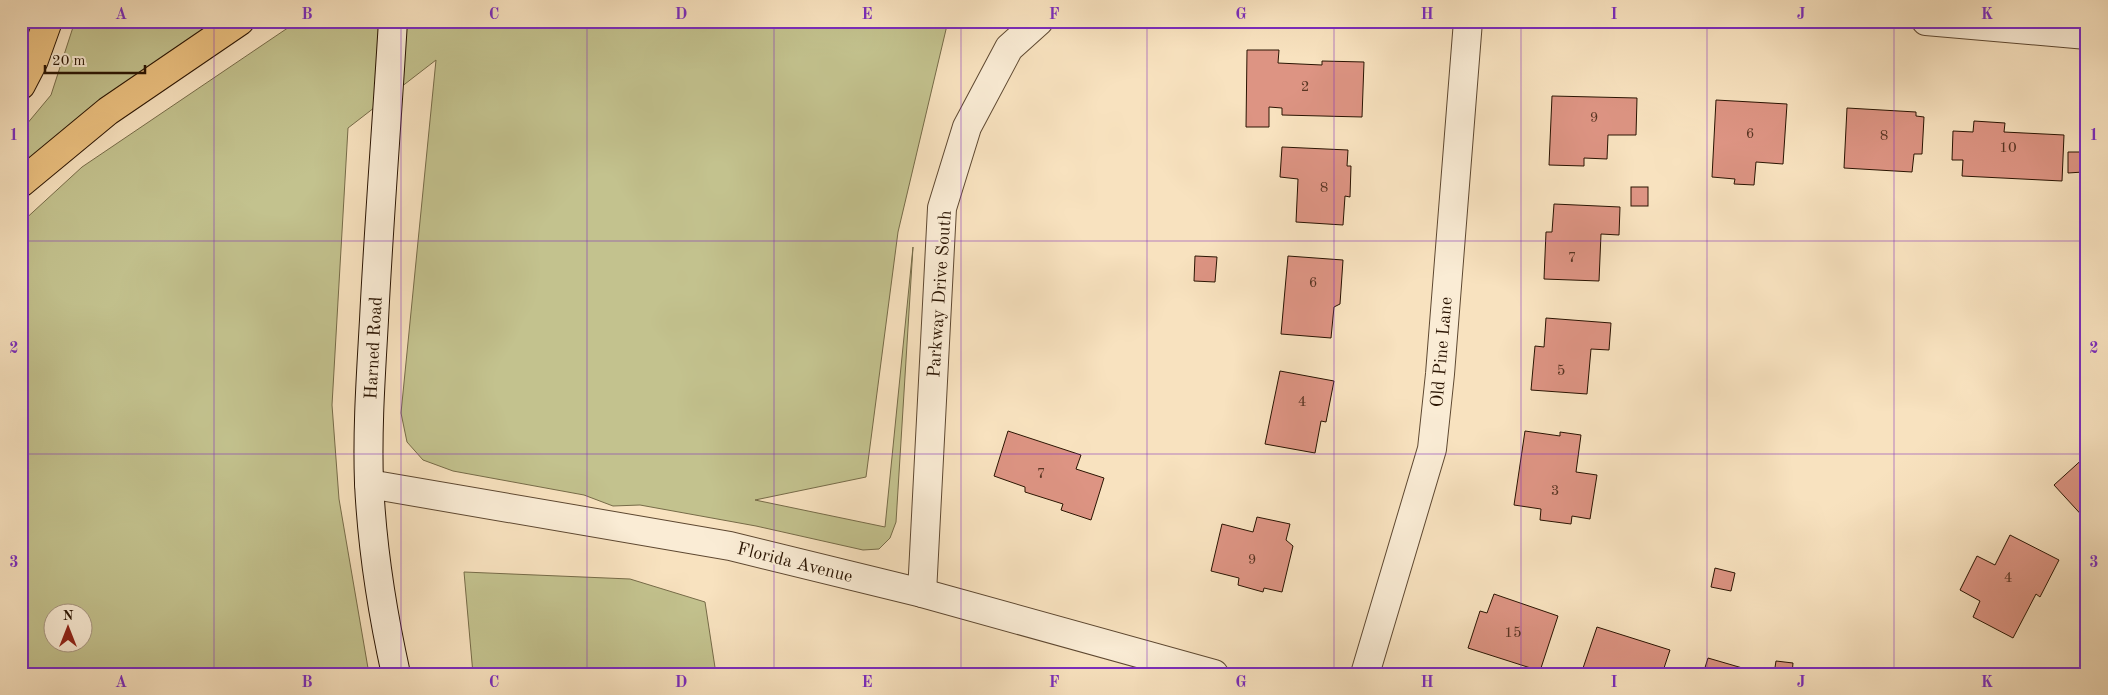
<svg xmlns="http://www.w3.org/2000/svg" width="2108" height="695" font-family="'Old Standard TT',serif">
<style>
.green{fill:#c3c28e;stroke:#766b48;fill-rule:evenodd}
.building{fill:#dd9483;stroke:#2a1402}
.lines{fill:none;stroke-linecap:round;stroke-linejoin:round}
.street-casing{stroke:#5e4831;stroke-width:30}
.secondary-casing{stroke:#2a1402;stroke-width:30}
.highway-casing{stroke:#2a1402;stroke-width:30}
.street{stroke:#faecd5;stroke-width:28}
.secondary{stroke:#faecd5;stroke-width:28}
.highway{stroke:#ecc180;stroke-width:28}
.grid{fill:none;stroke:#7b2cbf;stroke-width:1;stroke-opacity:0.55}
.labels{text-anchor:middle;stroke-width:4;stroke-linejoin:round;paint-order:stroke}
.number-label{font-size:15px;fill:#573422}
.street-label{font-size:18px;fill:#2a1402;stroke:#faecd5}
.neatline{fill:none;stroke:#7b2cbf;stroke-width:2}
.grid-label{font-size:16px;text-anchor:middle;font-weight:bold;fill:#7b2cbf}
</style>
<rect width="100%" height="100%" fill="#f8e2bf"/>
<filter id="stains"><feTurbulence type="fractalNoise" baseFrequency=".004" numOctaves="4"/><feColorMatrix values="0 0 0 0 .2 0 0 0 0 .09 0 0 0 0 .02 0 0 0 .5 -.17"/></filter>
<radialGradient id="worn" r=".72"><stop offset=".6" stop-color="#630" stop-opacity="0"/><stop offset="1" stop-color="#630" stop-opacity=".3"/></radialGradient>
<!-- green -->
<g class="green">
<path d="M75 21H223L21 168V131L51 95Z"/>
<path d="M298 21H948L898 232 866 477 755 500 885 527 913 247 896 522 890 538 879 549 863 550 756 526 640 505 613 506 584 495 453 471 423 460 407 442 401 413 436 60 348 128 332 405 339 499 369 674H21V223L82 167ZM52 612H82V642H52Z"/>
<path d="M464 572 630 579 705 602 716 674H473Z"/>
</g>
<!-- building -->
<g class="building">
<path d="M1247 50H1279L1278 63 1322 65V61L1364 62 1362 117 1282 115V108L1269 107V127H1246Z"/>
<path d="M1552 96 1637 98 1636 135H1608L1607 159 1584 158V166L1549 165Z"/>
<path d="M1716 100 1787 104 1783 164 1756 162 1754 185 1734 184 1735 179 1712 177Z"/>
<path d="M1847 108 1916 112V116L1924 117 1922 154H1914L1912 172 1844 168Z"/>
<path d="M1974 121 2005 123 2004 132 2064 135 2062 181 1962 176 1963 160H1952L1953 131 1973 132Z"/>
<path d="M1282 147 1348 150 1347 166H1351L1350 197 1345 196 1343 225 1296 222 1298 179 1280 177Z"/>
<path d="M2068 152H2082L2083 172 2068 173Z"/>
<rect x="1631" y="187" width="17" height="19"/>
<path d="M1554 204 1620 207 1619 235 1601 234 1599 281 1544 279 1546 232H1552Z"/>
<path d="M1195 256 1217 257 1215 282 1194 281Z"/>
<path d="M1288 256 1343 260 1340 304 1334 307 1331 338 1281 334Z"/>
<path d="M1546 318 1611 323 1609 350 1591 349 1587 394 1531 390 1535 346 1544 347Z"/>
<path d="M1280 371 1334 381 1326 422 1321 421 1315 453 1265 444Z"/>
<path d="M1008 431 1081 455 1076 469 1104 478 1091 520 1061 510 1063 504 1025 492V487L994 476Z"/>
<path d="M1525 431 1560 436V432L1581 435 1576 472 1597 475 1590 519 1572 516 1571 524 1540 520 1541 509 1514 505Z"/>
<path d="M2087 455V521L2054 485Z"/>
<path d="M1257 517 1290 524 1286 540 1293 546 1282 592 1264 588 1263 592 1238 585 1239 578 1211 571 1222 524 1253 532Z"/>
<path d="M2010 535 2059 560 2040 597 2036 594 2013 638 1973 617 1980 601 1960 590 1977 556 1995 565Z"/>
<path d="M1715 568 1735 573 1731 591 1711 587Z"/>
<path d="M1494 594 1558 616 1540 671 1468 648 1480 611 1487 613Z"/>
<path d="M1597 627 1670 650 1662 674H1581Z"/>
<path d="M1708 658 1763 674H1703Z"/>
<path d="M1776 661 1793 663 1792 674H1774Z"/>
</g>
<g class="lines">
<!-- street casing -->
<g class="street-casing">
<g id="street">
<path d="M1926 21 2087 35"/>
<path d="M369 484 730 546 922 593 1214 674"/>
<path d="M922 593 942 208 967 127 1009 48 1039 21"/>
<path d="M1365 674 1432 449 1440 374 1468 21"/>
</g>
</g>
<!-- secondary casing -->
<g class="secondary-casing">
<path id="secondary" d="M393 21C387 121 379 220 374 320 371 374 367 428 369 483 372 547 382 611 396 674"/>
</g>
<!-- highway casing -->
<g class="highway-casing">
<g id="highway">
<path d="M21 85 34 60 48 21"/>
<path d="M21 183 108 111 240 21"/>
</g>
</g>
<!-- street -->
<use href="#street" class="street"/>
<!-- secondary -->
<use href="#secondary" class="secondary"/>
<!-- highway -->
<use href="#highway" class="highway"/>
</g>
<!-- grid -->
<path class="grid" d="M214 21V674M401 21V674M587 21V674M774 21V674M961 21V674M1147 21V674M1334 21V674M1521 21V674M1707 21V674M1894 21V674M21 241H2087M21 454H2087"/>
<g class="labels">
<!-- number labels -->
<g class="number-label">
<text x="1305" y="91">2</text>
<text x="1594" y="122">9</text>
<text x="1750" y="138">6</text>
<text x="1884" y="140">8</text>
<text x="2008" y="152">10</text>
<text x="1324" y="192">8</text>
<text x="1572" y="262">7</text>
<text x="1313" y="287">6</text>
<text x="1561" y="375">5</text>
<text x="1302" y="406">4</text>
<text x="1041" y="478">7</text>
<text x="1555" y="495">3</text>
<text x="1252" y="564">9</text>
<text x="2008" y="582">4</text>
<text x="1513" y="637">15</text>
</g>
<!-- street labels -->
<g class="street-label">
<text transform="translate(939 294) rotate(-86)" y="6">Parkway Drive South</text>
<text transform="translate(373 348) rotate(-87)" y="6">Harned Road</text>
<text transform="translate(1441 352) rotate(-85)" y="6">Old Pine Lane</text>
<text transform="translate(795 562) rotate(14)" y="6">Florida Avenue</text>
</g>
</g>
<!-- margin -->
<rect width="2108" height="695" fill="none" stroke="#f8e2bf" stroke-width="55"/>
<!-- north arrow -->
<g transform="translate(68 628)"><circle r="24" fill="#faecd5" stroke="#a79681"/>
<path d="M0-4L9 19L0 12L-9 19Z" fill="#8f2418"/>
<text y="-8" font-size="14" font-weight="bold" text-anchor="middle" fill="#2a1402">N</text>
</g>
<!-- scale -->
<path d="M45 65v8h100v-8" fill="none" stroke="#2a1402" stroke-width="2.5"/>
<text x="52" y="65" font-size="15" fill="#2a1402" stroke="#faecd5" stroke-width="4" paint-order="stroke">20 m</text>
<rect x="28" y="28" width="2052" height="640" class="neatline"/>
<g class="grid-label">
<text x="121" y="19">A</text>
<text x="307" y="19">B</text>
<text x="494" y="19">C</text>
<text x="681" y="19">D</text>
<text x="867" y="19">E</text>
<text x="1054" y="19">F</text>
<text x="1241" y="19">G</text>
<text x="1427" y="19">H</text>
<text x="1614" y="19">I</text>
<text x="1801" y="19">J</text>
<text x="1987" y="19">K</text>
<text x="14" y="140">1</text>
<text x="2094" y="140">1</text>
<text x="14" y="353">2</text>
<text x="2094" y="353">2</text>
<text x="14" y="567">3</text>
<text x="2094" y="567">3</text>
<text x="121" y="687">A</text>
<text x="307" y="687">B</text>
<text x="494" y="687">C</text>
<text x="681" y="687">D</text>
<text x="867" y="687">E</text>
<text x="1054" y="687">F</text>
<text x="1241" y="687">G</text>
<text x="1427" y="687">H</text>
<text x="1614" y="687">I</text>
<text x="1801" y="687">J</text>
<text x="1987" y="687">K</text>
</g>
<rect width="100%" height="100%" filter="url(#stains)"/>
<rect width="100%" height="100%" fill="url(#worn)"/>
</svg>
